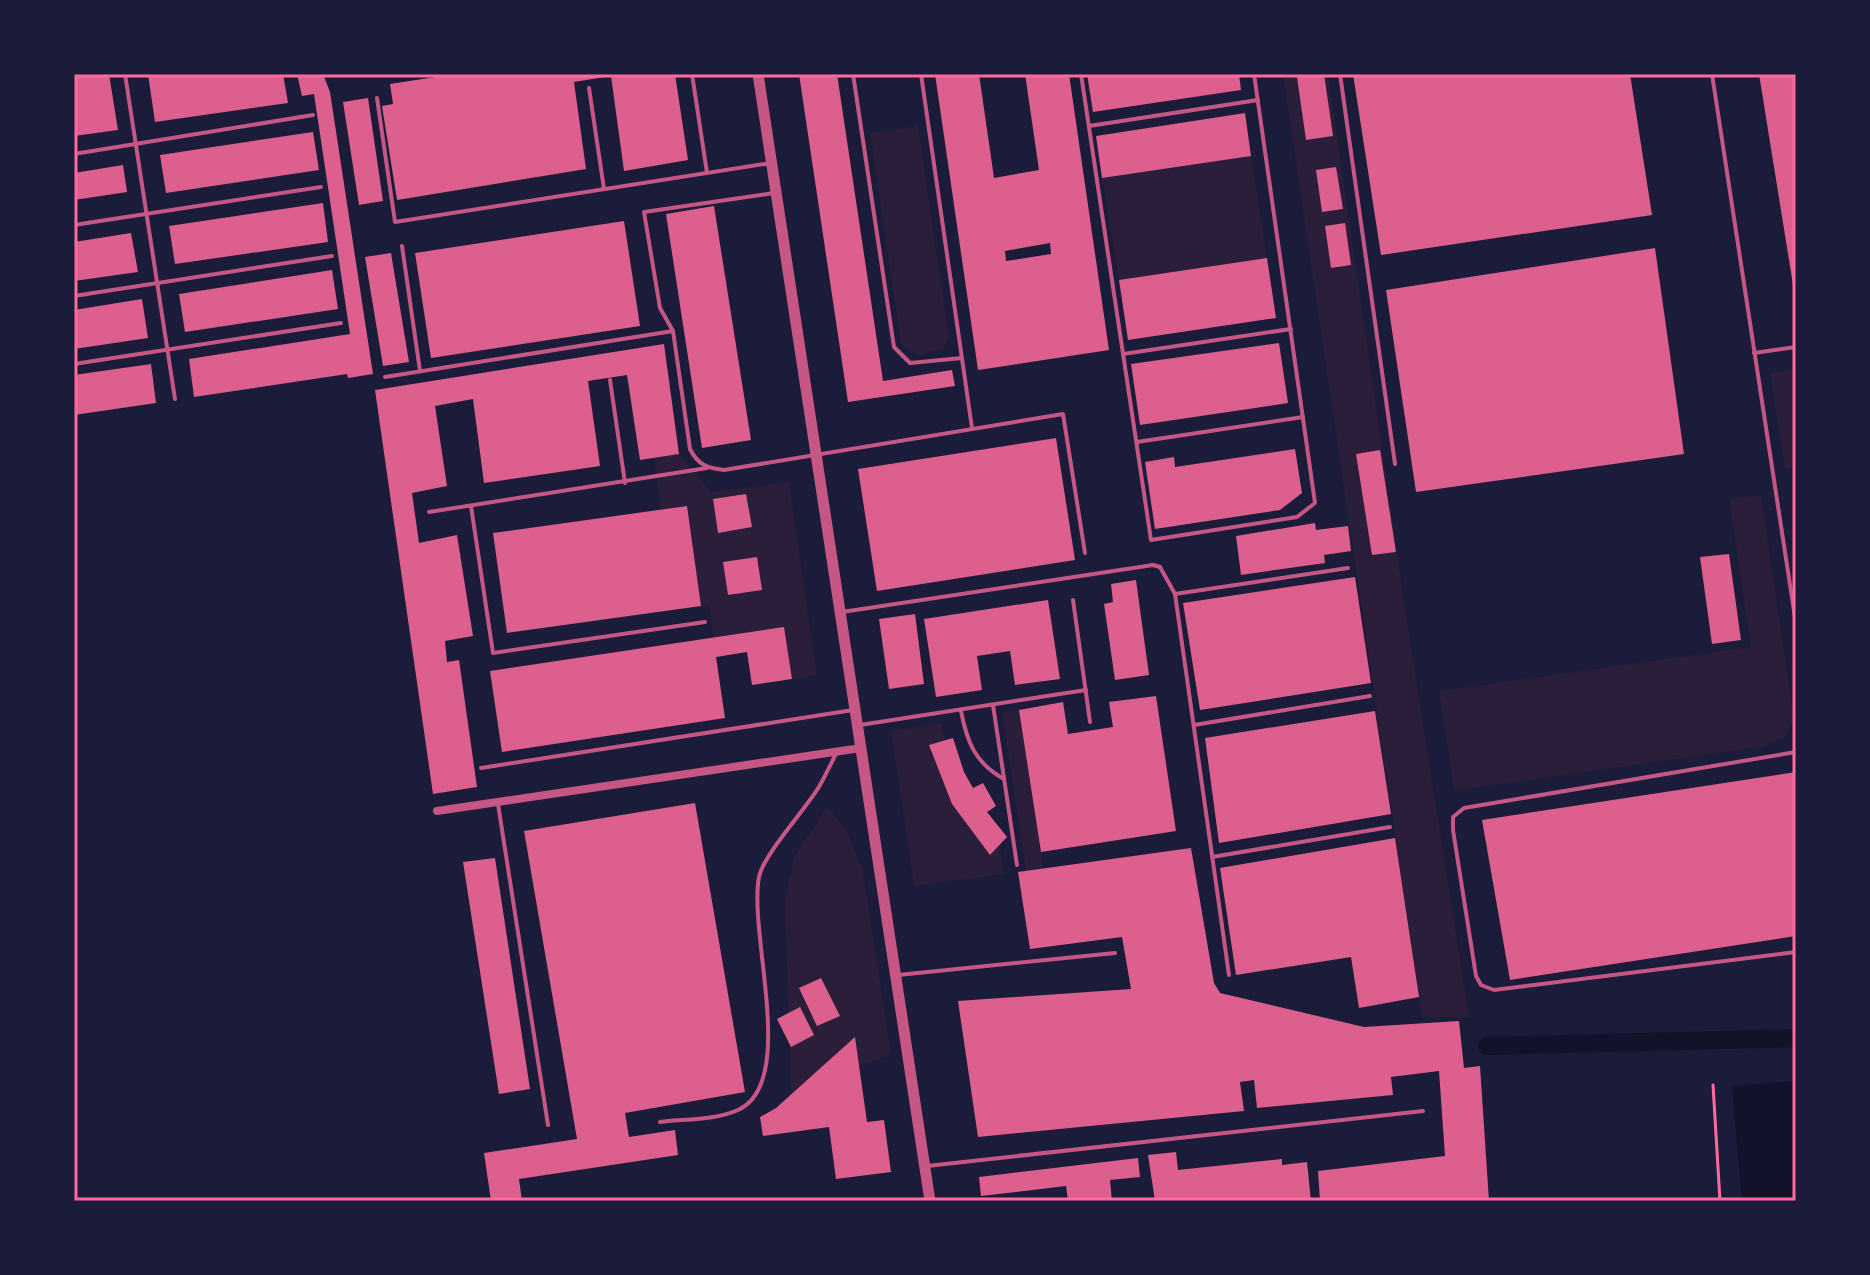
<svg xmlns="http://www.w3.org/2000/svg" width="1870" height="1275" font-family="Commissioner,sans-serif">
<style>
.green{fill:#2a1e3b}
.water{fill:#12122b}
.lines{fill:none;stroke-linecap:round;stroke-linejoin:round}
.canal{stroke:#12122b;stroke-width:18}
.building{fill:#dd5f8e;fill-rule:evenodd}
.path{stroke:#ff6b9d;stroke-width:3}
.service{stroke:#c65784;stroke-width:4}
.minor{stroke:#c65784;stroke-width:8}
.tertiary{stroke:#c65784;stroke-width:11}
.neatline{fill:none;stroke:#ff6b9d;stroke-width:3}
</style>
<rect width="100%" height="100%" fill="#1b1b3a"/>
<!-- green -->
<g class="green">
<path d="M1283 74H1328L1405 609 1469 1017 1422 1018Z"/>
<path d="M918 126 949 338 943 348 918 356 901 344 870 133Z"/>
<path d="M1251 156 1267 258 1119 280 1102 178Z"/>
<path d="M1796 369V467L1785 469 1770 373Z"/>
<path d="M679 454 711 492 789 482 817 675 752 685 747 652 716 657 709 605 701 606 686 506 661 509 654 458Z"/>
<path d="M1761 495 1794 719 1785 736 1766 746 1454 791 1439 691 1751 647 1729 499Z"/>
<path d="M1019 710 1043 868 1026 871 1002 712Z"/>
<path d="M941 723 949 759 999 840 1004 874 914 886 891 731Z"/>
<path d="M827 807 847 831 863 871 891 1054 791 1094 785 901 794 857Z"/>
</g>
<!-- water -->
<path class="water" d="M1796 1081V1201H1742L1732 1086Z"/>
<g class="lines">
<!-- canal -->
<path class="canal" d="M1487 1046 1796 1038"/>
</g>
<!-- building -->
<g class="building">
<path d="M74 74H109L118 130 74 136Z"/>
<path d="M148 74H283L288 103 155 122Z"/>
<path d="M297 74H323L330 92 373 374 348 378 347 374 194 397 189 359 350 334 314 94 302 96Z"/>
<path d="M455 74H675L688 160 624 171 611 76 574 82 586 169 397 200 382 106 393 104 390 84Z"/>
<path d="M799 74H837L883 381 952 370 955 386 848 402Z"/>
<path d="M935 74H979L994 178 1039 170 1025 74H1069L1109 350 978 370ZM1050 243 1051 254 1006 261 1005 251Z"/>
<path d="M1087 74H1239L1241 90 1093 112Z"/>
<path d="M1324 74 1333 136 1306 140 1297 77Z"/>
<path d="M1353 74H1630L1652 215 1381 255Z"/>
<path d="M1759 74H1796V291H1794Z"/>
<path d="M368 98 383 201 359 205 343 102Z"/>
<path d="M1245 113 1251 156 1102 178 1096 136Z"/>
<path d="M313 132 319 170 166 193 160 155Z"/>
<path d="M123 165 127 192 74 200V173Z"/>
<path d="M1336 167 1343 209 1322 212 1316 170Z"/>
<path d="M323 203 328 242 175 264 169 226Z"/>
<path d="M714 206 751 440 702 448 666 214Z"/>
<path d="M624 221 640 326 431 358 415 253Z"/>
<path d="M1345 223 1351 265 1331 268 1325 226Z"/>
<path d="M131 233 138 272 74 281V242Z"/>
<path d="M1655 248 1684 454 1416 492 1386 290Z"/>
<path d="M391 253 409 362 383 366 365 257Z"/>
<path d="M1267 258 1276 318 1128 340 1119 280Z"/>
<path d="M332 270 338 309 185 332 179 294Z"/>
<path d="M142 299 148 338 74 349V310Z"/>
<path d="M1279 343 1288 403 1140 425 1131 364Z"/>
<path d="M664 344 679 454 640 460 627 375 588 381 600 466 484 483 473 399 435 406 447 486 412 493 419 543 457 535 473 636 445 641 447 662 459 660 477 787 433 794 375 390Z"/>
<path d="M151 364 156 403 74 415V375Z"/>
<path d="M1056 438 1075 560 877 591 858 469Z"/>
<path d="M1295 449 1302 493 1280 510 1155 529 1145 462 1174 457 1175 467Z"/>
<path d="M1380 450 1396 552 1372 555 1356 454Z"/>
<path d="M746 494 752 527 718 533 713 499Z"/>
<path d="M687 506 701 606 507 633 493 533Z"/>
<path d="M1315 523 1316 530 1348 526 1351 551 1324 555 1325 563 1241 575 1236 536Z"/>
<path d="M1729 554 1741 640 1712 644 1700 557Z"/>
<path d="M757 557 762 590 728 595 723 562Z"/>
<path d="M1355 577 1371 683 1200 710 1183 603Z"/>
<path d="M1136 580 1149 675 1115 680 1104 604 1113 602 1111 584Z"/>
<path d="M1048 600 1060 679 1015 685 1010 651 977 656 982 690 936 697 924 619Z"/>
<path d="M915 614 924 684 889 689 879 619Z"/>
<path d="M784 627 792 679 752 685 747 652 716 657 725 718 502 752 490 671Z"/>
<path d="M1156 696 1176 831 1041 852 1019 710 1063 702 1068 734 1113 727 1109 702Z"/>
<path d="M1375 711 1391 814 1219 843 1205 738Z"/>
<path d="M953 738 964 772 973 788 983 783 996 806 987 812 1007 837 990 855 952 804 929 745Z"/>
<path d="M1796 772V936L1510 980 1482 820Z"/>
<path d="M695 803 745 1092 625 1113 629 1137 675 1130 678 1155 519 1179 522 1201H491L484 1153 577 1139 524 831Z"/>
<path d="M1395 838 1419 997 1359 1008 1351 957 1236 975 1220 868Z"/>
<path d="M1191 848 1214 983 1220 993 1364 1027 1459 1021 1464 1068 1480 1066 1489 1201H1320L1318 1171 1445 1156 1439 1071 1391 1077 1393 1095 1257 1108 1254 1080 1240 1082 1244 1111 978 1137 958 1001 1131 989 1122 937 1030 949 1018 872Z"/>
<path d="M495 858 530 1089 499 1094 463 862Z"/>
<path d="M821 978 840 1016 817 1026 799 988Z"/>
<path d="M800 1007 814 1035 791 1047 777 1019Z"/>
<path d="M855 1037 867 1122 884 1120 891 1172 836 1179 829 1127 763 1136 760 1117 776 1108Z"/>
<path d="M1176 1152 1178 1170 1282 1159V1165L1307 1162 1311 1201H1155L1148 1155Z"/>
<path d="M1138 1158 1140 1177 1110 1180 1112 1201H1068L1066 1186 981 1196 979 1177Z"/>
</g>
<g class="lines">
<!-- path -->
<path class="path" d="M1713 1085 1720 1201"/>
<!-- service -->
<g class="service">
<path d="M125 74 175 399"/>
<path d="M692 74 707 173"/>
<path d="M853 74 894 347 910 363 962 358"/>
<path d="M921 74 972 428"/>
<path d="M1081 74 1151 540 1297 517 1315 503 1254 74"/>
<path d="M1340 74 1395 464"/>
<path d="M1712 74 1796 624"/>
<path d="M589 88 604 189"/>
<path d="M377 98 395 222 771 163"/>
<path d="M1089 126 1258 100"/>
<path d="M74 154 313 115"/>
<path d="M774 193 644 212 660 308 673 331 690 449C698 465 707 468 724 470L1063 414 1085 553"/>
<path d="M74 225 321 187"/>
<path d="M402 246 420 371"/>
<path d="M74 296 332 256"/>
<path d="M1754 353 1796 347"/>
<path d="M1123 354 1291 329"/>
<path d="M74 364 341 323"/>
<path d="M385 377 673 331"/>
<path d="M610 380 625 483"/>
<path d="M1137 442 1303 417"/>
<path d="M471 506 493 653 705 622"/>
<path d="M429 512 707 468"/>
<path d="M1175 594 1348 568"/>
<path d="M1073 600 1090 722"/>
<path d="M842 612 1153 565 1160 567 1175 594 1229 975"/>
<path d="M993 705 1017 865"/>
<path d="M961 711C967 742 975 763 1004 779"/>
<path d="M860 725 1086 690"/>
<path d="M1194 725 1370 696"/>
<path d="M1796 752 1464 808 1453 817V830L1476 976 1481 985 1494 990 1796 952"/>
<path d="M481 768 853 710"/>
<path d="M498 804 548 1125"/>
<path d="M1212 857 1390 827"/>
<path d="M898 975 1115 953"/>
<path d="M660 1122C683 1119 717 1120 738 1110 798 1083 748 934 759 877 763 855 807 808 820 785 826 775 831 763 837 752"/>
<path d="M927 1166 1423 1111"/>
</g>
<!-- minor -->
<path class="minor" d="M437 811 861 748"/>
<!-- tertiary -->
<path class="tertiary" d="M758 74 930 1201"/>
</g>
<!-- border -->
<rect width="1870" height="1275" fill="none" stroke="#1b1b3a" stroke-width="152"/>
<rect x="76" y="76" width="1718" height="1123" class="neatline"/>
</svg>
